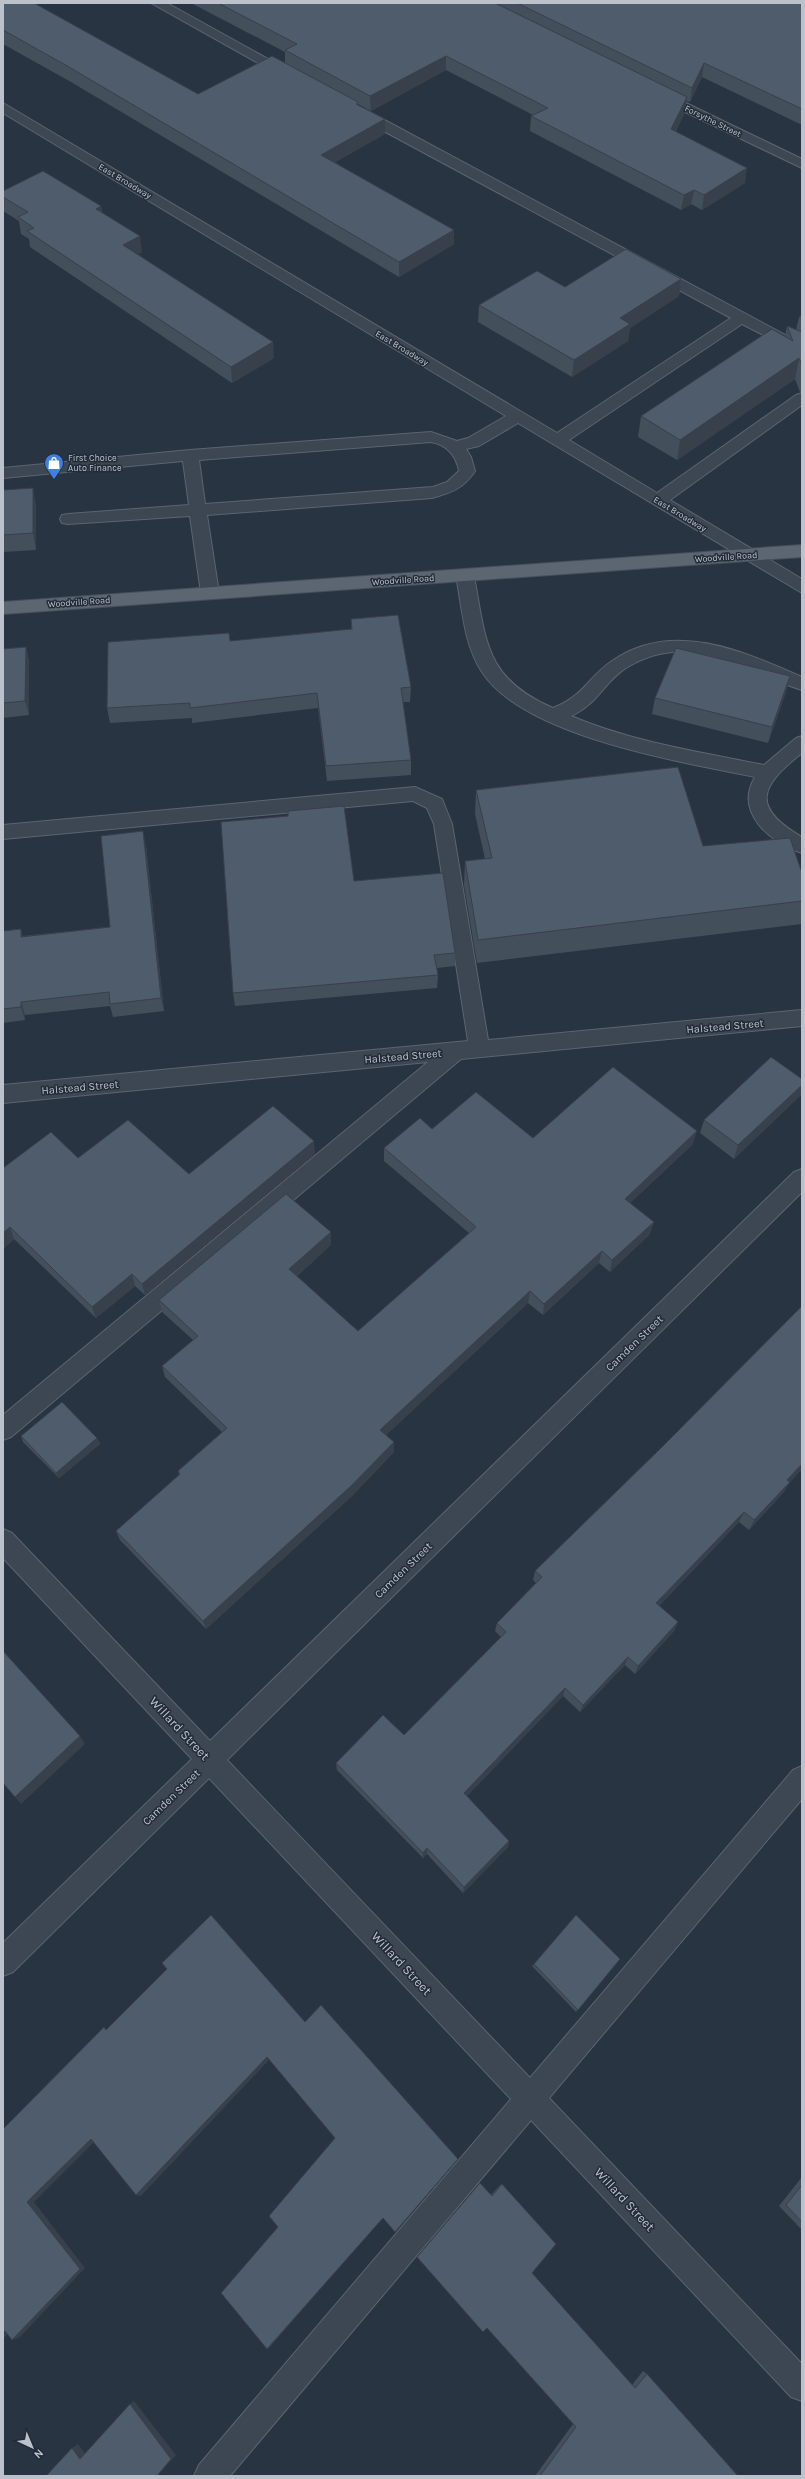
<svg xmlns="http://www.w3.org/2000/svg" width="805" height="2479" font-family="Karla,sans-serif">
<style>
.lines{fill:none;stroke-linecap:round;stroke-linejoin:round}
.minor-casing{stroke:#5c6470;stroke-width:2}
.major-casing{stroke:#474f5c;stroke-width:2}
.minor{fill:#3d4653;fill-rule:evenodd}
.major{fill:#5c6672;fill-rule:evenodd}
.wall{fill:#444f5c}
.shaded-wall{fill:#37404b}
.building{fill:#4f5c6b;stroke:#37404b}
.labels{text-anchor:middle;stroke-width:3;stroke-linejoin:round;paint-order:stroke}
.far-street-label{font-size:9px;fill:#bbc2cc;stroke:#222b38}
.far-poi-label{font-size:9px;fill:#bbc2cc;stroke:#222b38;text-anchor:start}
.street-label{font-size:11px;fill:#bbc2cc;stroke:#222b38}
.near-street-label{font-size:13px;fill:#bbc2cc;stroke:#222b38}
</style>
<rect width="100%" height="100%" fill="#293443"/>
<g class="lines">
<!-- minor casing -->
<g class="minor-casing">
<g id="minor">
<path d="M151 3H167L297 75 290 79 285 78Z"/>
<path d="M659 90 802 159V168L654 97 652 94Z"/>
<path d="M3 103 557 433 731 318 354 115 352 112 354 109H364L802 344V355L742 324 569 440 657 493 796 395 802 393V405L670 500 802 579V593L518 423 479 446 466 449 471 457 475 471C464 488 451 493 432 498L207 515 219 593 216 597H204L201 593 190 516 68 524 62 523 60 519 62 515 68 514 189 505 183 461 3 478V468L190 450 431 432 457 441 468 438 506 416 3 113ZM431 442C447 445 456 455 459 471L447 482 433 487 205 504 199 460Z"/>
<path d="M465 570 471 572 474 576C486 641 485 679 553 708 585 695 588 677 612 661 672 619 743 651 802 677V690C741 672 690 628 626 668 604 682 598 704 571 716 632 742 700 752 764 765L796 738 802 736V753C760 786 750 807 802 837V853C770 843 734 812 755 777 682 762 524 737 482 672 464 645 462 607 456 576L459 572Z"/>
<path d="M415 787 442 799 452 824 488 1040 802 1010V1026L461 1059 11 1437 3 1440V1415L428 1062 3 1103V1085L468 1041 434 824 427 808 413 801 3 839V825Z"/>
<path d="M802 1169V1192L227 1760 530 2078 793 1770 802 1766V1799L549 2098 802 2364V2401L791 2397 531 2120 230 2476H194L199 2465 511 2099 209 1778 13 1972 3 1976V1943L192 1759 3 1558V1529L12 1533 210 1741 794 1172Z"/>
</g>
</g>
<!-- major casing -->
<g class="major-casing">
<path id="major" d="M802 545V557L3 614V602Z"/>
</g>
<!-- minor -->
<use href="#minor" class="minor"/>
<!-- major -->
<use href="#major" class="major"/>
</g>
<!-- wall -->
<g class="wall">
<path d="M3 3 198 94 285 63V52L191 3H802V125L702 77 690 102 686 101 685 112 676 131 745 183 702 210 691 204 681 210 530 131 531 116 533 115 446 70 371 111 358 104V105L385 134 335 162 454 244 399 277 71 82 3 44Z"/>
<path d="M3 191 101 206 102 212 142 252 138 254 274 358 232 383 30 247 29 239 21 234 19 221 3 211Z"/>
<path d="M681 279 679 296 630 328 628 341 572 377 478 322 479 305 565 287Z"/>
<path d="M802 315V393L800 392 795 379 677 460 638 437 641 416 785 336 787 326 796 330 799 317Z"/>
<path d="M3 490 36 505V550L3 552Z"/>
<path d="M351 619 411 687 410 702H403L411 760V775L327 781 318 708 192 723V718L110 723 107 708 230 641 351 629Z"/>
<path d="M26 647 29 662V715L3 718V649Z"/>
<path d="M790 676 786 692 768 743 652 714 655 698Z"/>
<path d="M476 790 703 846 802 873V924L477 963 464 885 465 861 485 859 475 814Z"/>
<path d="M146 846 164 1011 113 1017 110 1006 25 1015V1020L3 1023V931L23 936 110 927Z"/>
<path d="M354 881 455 953V966L437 968 438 975 437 988 235 1006 233 993Z"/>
<path d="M802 1079V1091L801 1095 734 1159 700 1133 704 1120Z"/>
<path d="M432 1129 533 1138 693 1144 630 1203 650 1234 610 1272 599 1263 543 1315 528 1303 386 1435 394 1452 352 1496 206 1629 120 1540 116 1531 179 1476 178 1471 222 1432 165 1377 162 1366 193 1340 162 1312 159 1300 331 1232V1245L297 1276 358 1331 469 1233 384 1161V1148Z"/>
<path d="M315 1154 145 1295 135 1286 96 1318 14 1239 3 1249V1168L78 1158 189 1174Z"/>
<path d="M802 1306V1469L790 1482 784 1492 749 1530 739 1522 659 1606 678 1622 674 1631 635 1674 625 1665 580 1712 563 1696 467 1796 509 1841 508 1847 463 1893 427 1854 423 1858 337 1770 336 1763 404 1735 501 1637 495 1631 497 1623 536 1583 533 1580 535 1571 661 1448Z"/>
<path d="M21 1436 97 1438 100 1444 59 1478 23 1442Z"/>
<path d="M620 1959 576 2012 532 1966 534 1964Z"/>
<path d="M802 2177V2230L779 2206Z"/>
<path d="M480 2183 491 2195 500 2185 502 2184 532 2273 632 2385 643 2371 647 2374 738 2476H535L573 2424 487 2328 483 2332 417 2257Z"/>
</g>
<!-- shaded-wall -->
<g class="shaded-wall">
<path d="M446 56V70L371 111 370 96Z"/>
<path d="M704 63 702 77 690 102 692 88Z"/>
<path d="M687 97 685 112 669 144 671 129Z"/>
<path d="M385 119V134L322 170 321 155Z"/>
<path d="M747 168 745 183 702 210 704 195Z"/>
<path d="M694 190 691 204 681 210 684 195Z"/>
<path d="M101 206 103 222 96 209Z"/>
<path d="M454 230V244L399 277V262Z"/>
<path d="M140 236 142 252 126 261 123 245Z"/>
<path d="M681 279 679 296 630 328 628 341 572 377 574 360 620 318Z"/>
<path d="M273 342 274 358 232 383 231 367Z"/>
<path d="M799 358 795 379 677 460 680 440Z"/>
<path d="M33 488 36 505V550L33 533Z"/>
<path d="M26 647 29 662V715L25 701Z"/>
<path d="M790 676 786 692 768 743 772 727Z"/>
<path d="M143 831 146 846 164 1011 161 998Z"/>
<path d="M21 929 25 943 21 937Z"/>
<path d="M21 1002 25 1015V1020L21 1007Z"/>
<path d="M802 1085V1091L801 1095 734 1159 738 1145Z"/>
<path d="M697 1131 693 1144 622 1211 625 1199Z"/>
<path d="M314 1141 315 1154 145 1295 142 1284Z"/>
<path d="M654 1222 650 1234 610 1272 612 1260Z"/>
<path d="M10 1227 14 1239 3 1249V1233Z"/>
<path d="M331 1232V1245L291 1281 289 1269Z"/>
<path d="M602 1251 599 1263 543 1315 544 1304Z"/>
<path d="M132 1274 135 1286 96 1318 92 1307Z"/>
<path d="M530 1291 528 1303 381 1440 380 1430Z"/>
<path d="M97 1438 100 1444 59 1478 56 1473Z"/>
<path d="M394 1442V1452L352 1496 206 1629 203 1621Z"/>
<path d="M802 1464V1469L782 1490 787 1480Z"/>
<path d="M790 1482 784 1492 749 1530 754 1520Z"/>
<path d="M744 1512 739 1522 653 1612 656 1603Z"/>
<path d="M678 1622 674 1631 635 1674 638 1666Z"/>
<path d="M628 1657 625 1665 580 1712 583 1705Z"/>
<path d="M565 1688 563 1696 463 1800 464 1793Z"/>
<path d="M80 1736 85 1744 21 1804 15 1797Z"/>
<path d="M509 1841 508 1847 463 1893 464 1887Z"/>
<path d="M427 1848V1854L423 1858V1853Z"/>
<path d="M267 2057 269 2060 141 2196 136 2195Z"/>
<path d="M91 2139 96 2140 34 2202 85 2268 19 2338 12 2340 27 2202Z"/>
<path d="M383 2218 270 2347 267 2349Z"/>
<path d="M12 2329 3 2339V2333L5 2331Z"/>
<path d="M134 2401 176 2455 157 2476 130 2404Z"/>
<path d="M78 2444 86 2455 80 2459 72 2448Z"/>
</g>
<!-- building -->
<g class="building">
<path d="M3 3H34L198 94 272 56 358 102 356 104 385 119 321 155 454 230 399 262 69 67 3 30Z"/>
<path d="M218 3H495L687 97 671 129 747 168 704 195 694 190 684 195 531 116 548 108 446 56 370 96 285 50 297 44Z"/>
<path d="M517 3H802V109L704 63 692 88Z"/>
<path d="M43 171 101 206 96 209 140 236 123 245 273 342 231 367 27 231 34 228 18 217 28 212 3 197V191Z"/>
<path d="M626 249 681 279 620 318 630 324 574 360 479 305 537 271 565 287Z"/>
<path d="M802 315V319L799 317Z"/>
<path d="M787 326 802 332V365L799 358 680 440 641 416 772 329 793 341Z"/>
<path d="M33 488V533L3 535V490Z"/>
<path d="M398 615 411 687 401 688 411 760 326 766 317 693 190 708V703L107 708 108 642 229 633 230 641 352 629 351 619Z"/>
<path d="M26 647 25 701 3 703V649Z"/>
<path d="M676 648 790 676 772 727 655 698Z"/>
<path d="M678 767 703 846 790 838 802 873V901L478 940 465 861 492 858 476 790Z"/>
<path d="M344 806 354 881 443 873 455 953 434 955 438 975 233 993 221 822 288 816V811Z"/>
<path d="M143 831 161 998 110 1004 109 992 21 1002V1007L3 1009V931L21 929V937L110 927 101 836Z"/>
<path d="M771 1057 802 1079V1085L738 1145 704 1120Z"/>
<path d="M613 1067 697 1131 625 1199 654 1222 612 1260 602 1251 544 1304 530 1291 380 1430 394 1442 351 1486 203 1621 116 1531 180 1474 178 1471 227 1428 162 1366 198 1336 159 1300 286 1194 331 1232 289 1269 358 1331 476 1227 384 1148 420 1118 432 1129 476 1092 533 1138Z"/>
<path d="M273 1106 314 1141 142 1284 132 1274 92 1307 10 1227 3 1233V1168L51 1132 78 1158 128 1120 189 1174Z"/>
<path d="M802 1306V1464L787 1480 790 1482 754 1520 744 1512 656 1603 678 1622 638 1666 628 1657 583 1705 565 1688 464 1793 509 1841 464 1887 427 1848 423 1853 336 1763 383 1715 404 1735 506 1632 497 1623 542 1577 535 1571 661 1448Z"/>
<path d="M62 1402 97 1438 56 1473 21 1436Z"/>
<path d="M3 1651 80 1736 15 1797 3 1783Z"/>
<path d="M211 1915 305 2022 321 2005 458 2159 395 2232 383 2218 267 2349 221 2293 278 2227 269 2216 335 2138 267 2057 136 2195 91 2139 27 2202 80 2269 12 2340 5 2331 3 2333V2129L104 2027 106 2030 167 1969 162 1963Z"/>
<path d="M576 1915 620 1959 578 2010 534 1964Z"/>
<path d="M480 2183 492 2196 502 2184 556 2244 532 2273 635 2388 647 2374 738 2476H540L576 2427 487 2328 483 2332 417 2257Z"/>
<path d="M802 2185V2222L786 2205Z"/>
<path d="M130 2404 171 2459 157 2476H46L72 2448 80 2459Z"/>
</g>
<!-- icons -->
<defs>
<g id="shop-pin" transform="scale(1)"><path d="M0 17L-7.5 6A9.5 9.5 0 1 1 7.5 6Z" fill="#3f7fe0" stroke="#222b38"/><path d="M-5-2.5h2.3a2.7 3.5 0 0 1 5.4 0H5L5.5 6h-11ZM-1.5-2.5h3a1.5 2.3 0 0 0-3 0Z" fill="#fff"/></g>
</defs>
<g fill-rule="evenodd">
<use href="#shop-pin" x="54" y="463"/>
</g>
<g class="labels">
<!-- far-street labels -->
<g class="far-street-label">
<text transform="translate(713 121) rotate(26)" y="3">Forsythe Street</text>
<text transform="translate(125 181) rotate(31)" y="3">East Broadway</text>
<text transform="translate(402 348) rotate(31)" y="3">East Broadway</text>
<text transform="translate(680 514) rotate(31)" y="3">East Broadway</text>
<text transform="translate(726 557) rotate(-4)" y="3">Woodville Road</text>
<text transform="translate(403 580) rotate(-4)" y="3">Woodville Road</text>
<text transform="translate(79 602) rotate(-4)" y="3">Woodville Road</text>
</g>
<!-- far-poi labels -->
<g class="far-poi-label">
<text x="68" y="461">First Choice<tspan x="68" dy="10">Auto Finance</tspan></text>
</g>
<!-- street labels -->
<g class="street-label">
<text transform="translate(725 1026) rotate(-5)" y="4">Halstead Street</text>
<text transform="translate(403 1056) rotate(-5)" y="4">Halstead Street</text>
<text transform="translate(80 1087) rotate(-5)" y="4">Halstead Street</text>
<text transform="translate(634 1343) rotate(-44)" y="4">Camden Street</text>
<text transform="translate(403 1570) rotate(-44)" y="4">Camden Street</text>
<text transform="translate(171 1797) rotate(-44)" y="4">Camden Street</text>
</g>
<!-- near-street labels -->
<g class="near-street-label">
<text transform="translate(180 1728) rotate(47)" y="5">Willard Street</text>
<text transform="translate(402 1963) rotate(47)" y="5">Willard Street</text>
<text transform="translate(625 2199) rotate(47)" y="5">Willard Street</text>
</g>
</g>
<!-- border -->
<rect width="805" height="2479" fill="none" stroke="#bbc2cc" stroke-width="8"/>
<!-- north arrow -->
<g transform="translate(32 2447) rotate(136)" stroke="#222b38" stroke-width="3" paint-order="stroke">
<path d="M0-3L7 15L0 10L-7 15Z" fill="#bbc2cc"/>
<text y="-6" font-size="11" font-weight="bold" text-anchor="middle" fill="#bbc2cc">N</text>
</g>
</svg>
